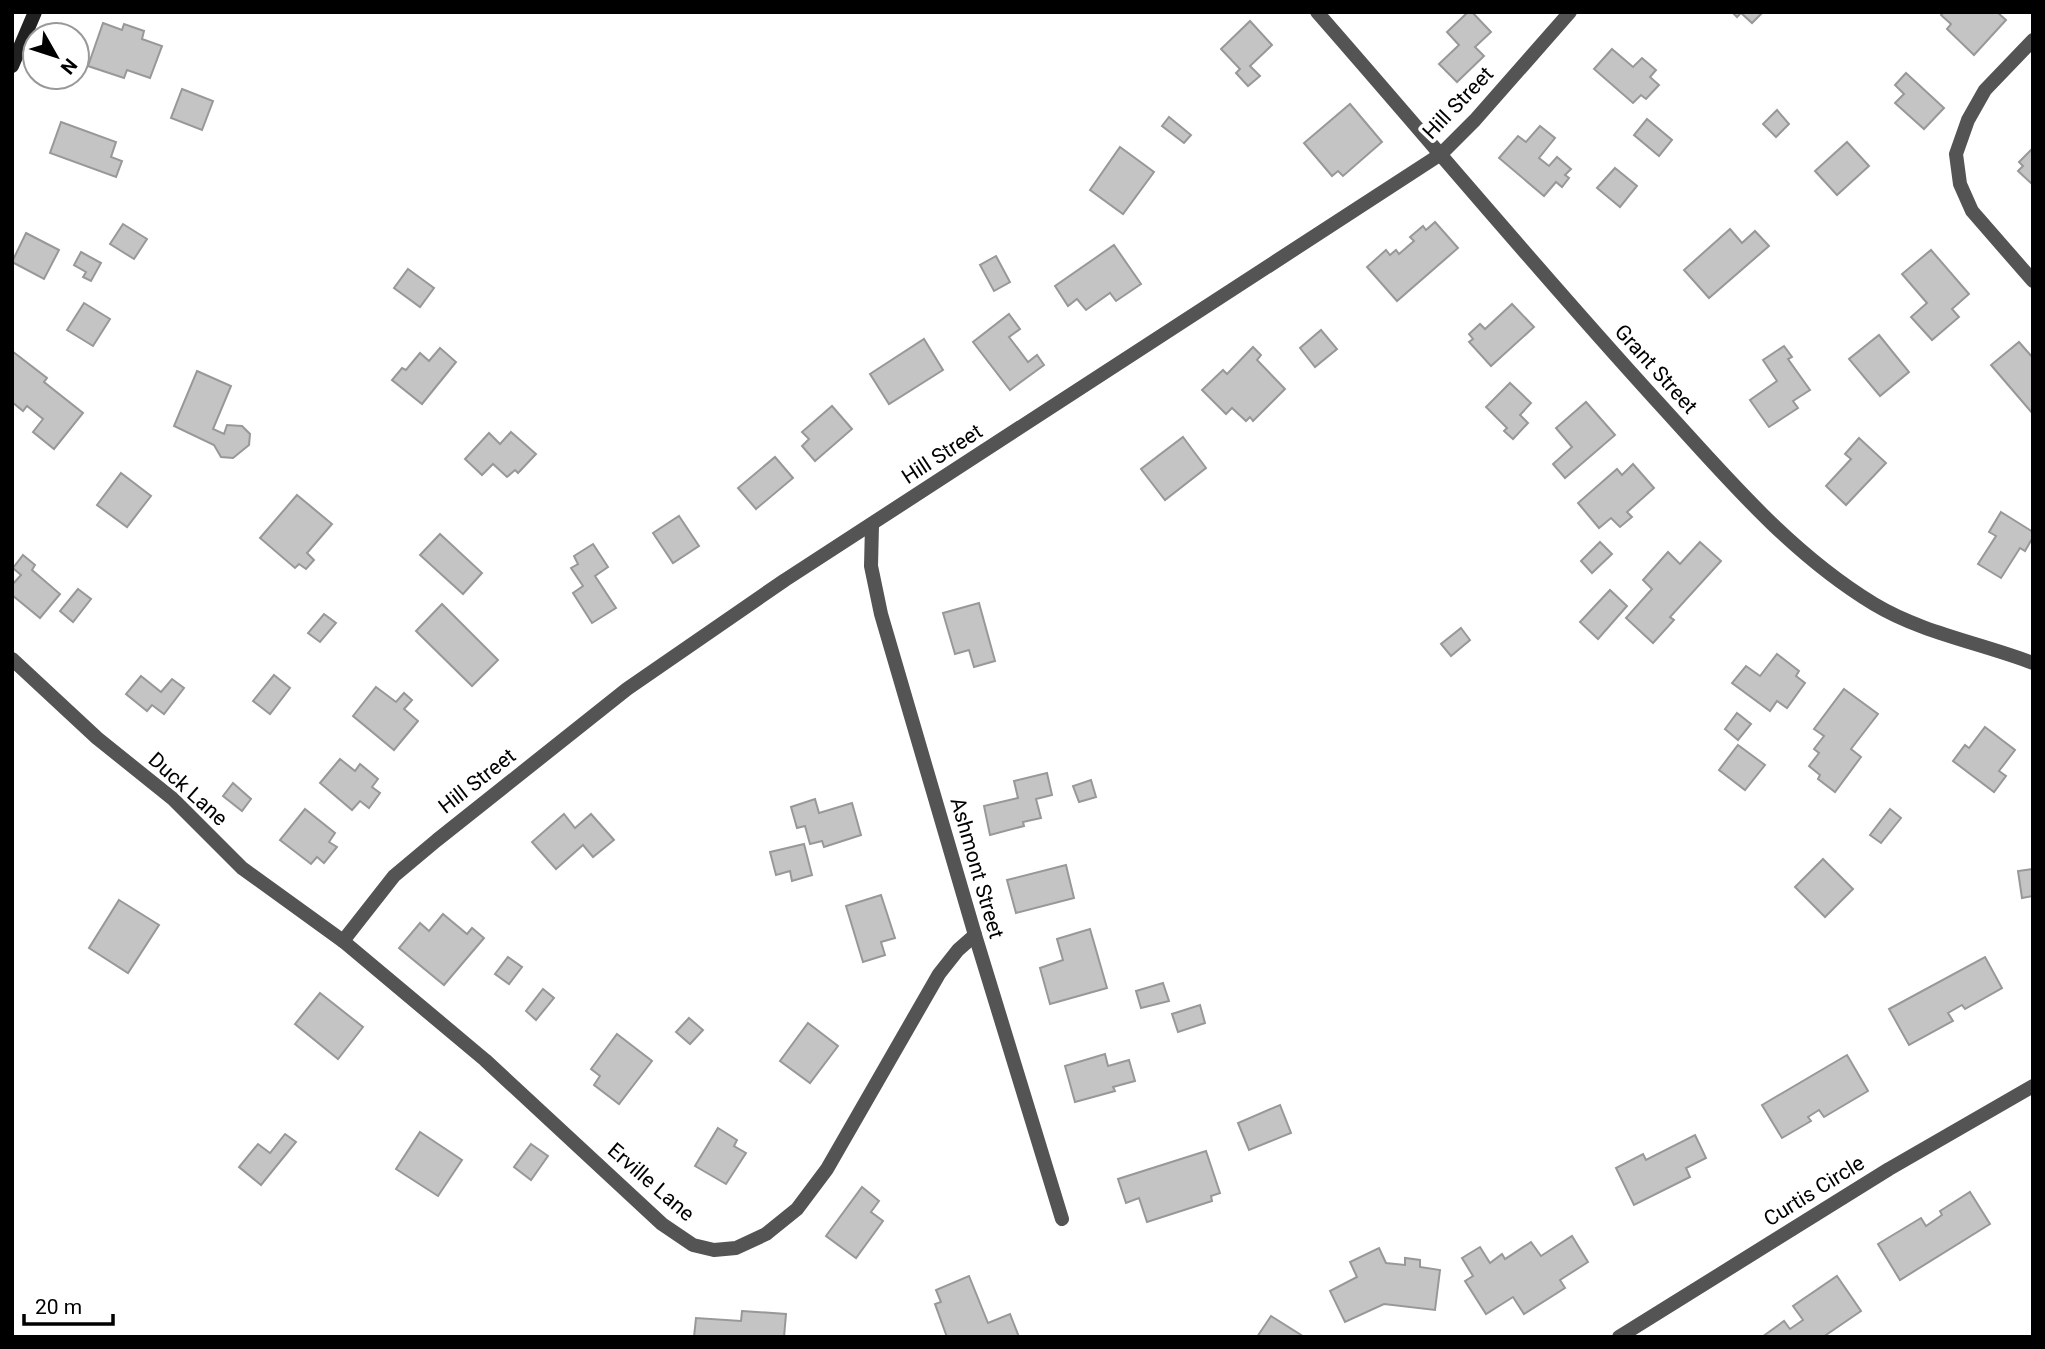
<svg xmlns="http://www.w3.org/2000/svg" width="2045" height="1349" font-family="Roboto,sans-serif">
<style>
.building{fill:#c4c4c4;stroke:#989898;stroke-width:2}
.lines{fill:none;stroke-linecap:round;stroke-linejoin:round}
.minor{stroke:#545454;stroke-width:14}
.secondary{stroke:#212121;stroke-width:14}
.labels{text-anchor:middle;stroke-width:7;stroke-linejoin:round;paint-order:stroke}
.street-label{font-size:21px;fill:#000;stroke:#fff}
</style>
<rect width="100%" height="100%" fill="#fff"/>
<!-- building -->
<g class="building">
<path d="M1468 12H1472L1491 32 1475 47 1484 56 1457 82 1439 64 1459 45 1447 32Z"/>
<path d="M1732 12H1763L1752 23 1741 13 1737 17Z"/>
<path d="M1944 12H1997L2006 20 1974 55 1947 29 1951 24 1941 15Z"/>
<path d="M1250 21 1272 45 1250 66 1260 76 1248 86 1236 73 1240 69 1221 49Z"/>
<path d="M103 23 122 30 124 24 144 31 142 39 162 46 150 78 127 70 124 78 88 66Z"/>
<path d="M1612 49 1633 67 1642 58 1656 70 1650 77 1659 85 1646 99 1641 95 1633 103 1594 69Z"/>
<path d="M1906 73 1944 108 1924 129 1895 103 1904 94 1895 85Z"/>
<path d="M182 89 213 101 202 130 171 118Z"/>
<path d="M1350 104 1382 142 1343 176 1338 171 1332 176 1304 143Z"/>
<path d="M1777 110 1789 124 1776 137 1763 124Z"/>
<path d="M1169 117 1191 135 1184 143 1162 126Z"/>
<path d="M1647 119 1672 140 1659 156 1634 135Z"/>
<path d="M61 122 116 142 111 157 122 161 116 177 50 153Z"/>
<path d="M1540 126 1555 138 1539 158 1549 166 1557 157 1571 169 1565 175 1569 178 1562 187 1556 182 1544 196 1499 158 1518 136 1526 142Z"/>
<path d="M1847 142 1869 166 1837 195 1815 171Z"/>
<path d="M1120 147 1154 172 1123 214 1090 190Z"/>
<path d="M2033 148V185L2018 171 2023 166 2019 162Z"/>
<path d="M1615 168 1637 186 1620 207 1597 188Z"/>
<path d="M1435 222 1458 248 1397 301 1367 267 1386 250 1390 255 1396 250 1399 254 1414 241 1410 237 1423 226 1426 230Z"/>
<path d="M123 224 147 239 134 259 110 244Z"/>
<path d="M1730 229 1742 243 1755 231 1769 246 1709 298 1684 270Z"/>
<path d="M26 233 59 250 44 279 12 262Z"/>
<path d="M1114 245 1141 284 1116 301 1110 293 1086 310 1077 299 1068 306 1055 286Z"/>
<path d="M1931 250 1969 294 1952 309 1959 317 1932 340 1911 317 1927 303 1902 274Z"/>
<path d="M81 252 101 263 91 281 83 277 86 272 74 265Z"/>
<path d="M996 256 1010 282 994 291 980 265Z"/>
<path d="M408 269 434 288 420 307 394 288Z"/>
<path d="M84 303 110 319 93 346 67 330Z"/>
<path d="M1512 304 1534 327 1491 366 1469 342 1473 339 1469 334 1480 324 1485 329Z"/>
<path d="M1009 314 1020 329 1009 337 1028 362 1037 355 1044 365 1010 390 973 342Z"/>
<path d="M1321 330 1337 349 1315 367 1300 348Z"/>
<path d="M1879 335 1909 372 1880 396 1849 359Z"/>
<path d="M924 339 943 370 889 404 870 374Z"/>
<path d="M2019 342 2033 358V414L1991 365Z"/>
<path d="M1784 346 1792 357 1788 359 1810 390 1793 401 1798 408 1769 427 1750 400 1777 381 1763 360Z"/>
<path d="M1253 347 1261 355 1257 360 1285 389 1253 421 1250 417 1246 421 1232 408 1226 414 1202 390 1223 370 1227 374Z"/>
<path d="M440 348 456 362 422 404 392 380 402 368 406 370 420 353 429 361Z"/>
<path d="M12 351 47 378 44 382 83 413 54 449 33 432 43 419 27 406 23 411 12 402Z"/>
<path d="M197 371 231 386 213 429 224 434 227 425 242 426 250 434 249 445 233 458 221 457 214 445 174 426Z"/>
<path d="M1510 383 1531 403 1520 415 1528 423 1513 439 1504 431 1507 428 1486 407Z"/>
<path d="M1586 402 1615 435 1565 478 1553 464 1572 447 1556 428Z"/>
<path d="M832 406 852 429 815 461 802 446 809 439 802 432Z"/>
<path d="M511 432 536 454 518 473 515 470 507 477 493 464 482 475 465 459 489 433 500 444Z"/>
<path d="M1183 437 1206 468 1165 500 1141 469Z"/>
<path d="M1859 438 1886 463 1846 505 1826 486 1851 459 1845 454Z"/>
<path d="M775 457 793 478 756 509 738 488Z"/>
<path d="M1633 464 1654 488 1627 512 1632 517 1620 527 1611 518 1599 528 1578 503 1617 469 1622 475Z"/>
<path d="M121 473 151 496 127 527 97 505Z"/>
<path d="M297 495 332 524 307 553 314 560 306 569 299 564 295 568 260 538Z"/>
<path d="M2001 512 2033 532V537L2025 551 2020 548 2001 578 1978 564 1996 536 1989 532Z"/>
<path d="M679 516 699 546 673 563 653 533Z"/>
<path d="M440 534 482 573 463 594 420 555Z"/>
<path d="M1600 542 1612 554 1592 573 1581 561Z"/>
<path d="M1700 542 1721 561 1670 617 1674 620 1653 643 1626 618 1652 589 1643 580 1668 552 1680 564Z"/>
<path d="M593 544 608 567 595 576 616 608 592 623 573 593 583 586 571 568 578 564 574 556Z"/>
<path d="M23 555 35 565 32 570 60 594 40 618 12 595V585L21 575 13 568Z"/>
<path d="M78 589 91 599 73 622 60 611Z"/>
<path d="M1610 590 1627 606 1598 639 1580 622Z"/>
<path d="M979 603 995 661 974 667 969 650 955 654 943 613Z"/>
<path d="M442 604 498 660 472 686 416 631Z"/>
<path d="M324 614 336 623 320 642 308 633Z"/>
<path d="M1461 628 1470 640 1451 656 1441 644Z"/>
<path d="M1777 654 1799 671 1796 676 1805 683 1787 708 1777 701 1770 711 1732 683 1746 666 1760 676Z"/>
<path d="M274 675 290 688 270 714 253 701Z"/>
<path d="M141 676 161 692 172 679 184 688 164 714 152 705 147 711 126 694Z"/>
<path d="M376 687 396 702 404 693 412 700 404 709 418 721 394 750 353 716Z"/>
<path d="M1844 689 1878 714 1851 749 1861 757 1835 792 1818 779 1820 775 1809 766 1819 753 1814 749 1824 736 1814 729Z"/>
<path d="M1737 713 1751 724 1738 740 1725 729Z"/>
<path d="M1985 727 2015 750 1999 771 2006 776 1994 792 1953 761 1965 745 1969 748Z"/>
<path d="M1738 745 1765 765 1745 790 1719 770Z"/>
<path d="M340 759 355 771 360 764 378 779 372 787 380 793 369 808 360 801 352 810 320 783Z"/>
<path d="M1047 773 1052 795 1036 799 1041 818 1023 822 1024 826 990 835 984 806 1018 798 1014 781Z"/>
<path d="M1091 780 1096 797 1079 802 1073 786Z"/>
<path d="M233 783 251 799 242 811 223 796Z"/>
<path d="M815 799 819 813 852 803 861 835 824 847 822 841 810 844 805 826 797 828 791 807Z"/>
<path d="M305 809 335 833 329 842 337 847 324 863 317 857 311 864 280 840Z"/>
<path d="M1890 809 1901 818 1881 843 1870 835Z"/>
<path d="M564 814 575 828 591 814 614 840 593 857 583 845 556 869 532 842Z"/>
<path d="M804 844 812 875 792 881 790 871 776 875 770 852Z"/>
<path d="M1823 859 1853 889 1825 917 1795 887Z"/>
<path d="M1066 865 1074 898 1016 913 1007 880Z"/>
<path d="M2033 869V896L2022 898 2018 871Z"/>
<path d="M881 895 895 938 881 942 885 955 863 962 846 906Z"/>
<path d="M119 900 159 925 128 973 89 948Z"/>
<path d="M443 914 467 934 472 928 484 938 444 985 399 948 420 923 429 931Z"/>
<path d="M1090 929 1107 988 1050 1004 1040 968 1063 960 1057 939Z"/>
<path d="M508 957 522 967 509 984 495 974Z"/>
<path d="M1985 957 2002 988 1965 1009 1962 1005 1948 1013 1953 1021 1909 1045 1889 1009Z"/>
<path d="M1163 983 1169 1001 1141 1008 1136 991Z"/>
<path d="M543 989 554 998 536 1020 526 1011Z"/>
<path d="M320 993 363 1027 338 1059 295 1024Z"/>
<path d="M1200 1005 1205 1023 1178 1032 1172 1014Z"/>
<path d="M689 1018 703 1030 690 1044 676 1032Z"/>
<path d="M808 1023 838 1046 810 1083 780 1061Z"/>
<path d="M617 1034 652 1061 619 1104 594 1085 600 1076 591 1069Z"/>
<path d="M1105 1054 1108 1066 1129 1060 1135 1081 1113 1087 1115 1091 1075 1102 1065 1066Z"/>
<path d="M1847 1055 1868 1091 1824 1117 1819 1110 1808 1117 1811 1121 1782 1138 1762 1105Z"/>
<path d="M1280 1105 1291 1133 1249 1150 1238 1123Z"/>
<path d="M718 1128 737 1140 734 1146 746 1153 726 1184 695 1166Z"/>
<path d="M420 1132 462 1160 438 1196 396 1169Z"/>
<path d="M285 1134 296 1142 261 1185 239 1167 258 1144 270 1153Z"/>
<path d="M1695 1135 1706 1158 1686 1168 1690 1177 1634 1205 1616 1168 1643 1154 1646 1160Z"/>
<path d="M531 1144 548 1156 531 1180 514 1167Z"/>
<path d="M1206 1151 1220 1193 1211 1196 1212 1201 1147 1222 1139 1198 1126 1203 1118 1179Z"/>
<path d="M862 1187 879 1201 871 1212 883 1221 856 1258 826 1236Z"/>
<path d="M1970 1192 1990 1224 1900 1280 1878 1244 1921 1218 1926 1226 1942 1215 1940 1211Z"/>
<path d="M1572 1236 1588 1262 1560 1280 1565 1288 1524 1314 1513 1297 1486 1314 1465 1281 1473 1276 1462 1258 1480 1247 1490 1263 1502 1254 1505 1259 1531 1242 1541 1256Z"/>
<path d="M1379 1248 1386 1263 1405 1265V1258L1420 1260V1267L1440 1270 1435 1310 1384 1304 1345 1322 1330 1291 1357 1277 1350 1262Z"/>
<path d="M969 1276 988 1323 1010 1314 1019 1337H947L935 1304 941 1302 936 1290Z"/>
<path d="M1837 1276 1861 1311 1823 1337H1762L1784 1321 1790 1329 1803 1320 1793 1306Z"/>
<path d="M742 1311 786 1314 784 1337H694L696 1318 741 1321Z"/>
<path d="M1271 1316 1301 1335 1299 1337H1257Z"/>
</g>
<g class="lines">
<!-- minor -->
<g class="minor">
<path d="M1317 12C1430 141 1540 273 1655 399 1722 472 1788 552 1874 604 1922 633 1981 643 2033 663"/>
<path d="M2033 40 1985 90 1968 120 1956 154 1960 184 1972 211 2033 281"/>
<path d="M872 525 871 566 881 614 975 935 1062 1219"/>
<path d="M12 659 97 738 173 799 242 868 343 941 485 1060 662 1224 693 1245 714 1250 736 1248 766 1234 797 1209 827 1169 939 974 958 950 975 935"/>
<path d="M343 941 394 876 437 840 627 689 785 580 1441 154 1475 120 1570 12"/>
<path d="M1619 1337 1889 1169 2033 1086"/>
</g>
<!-- secondary -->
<path class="secondary" d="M12 66 35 12"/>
</g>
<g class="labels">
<!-- street labels -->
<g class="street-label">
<text transform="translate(1458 103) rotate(-46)" y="7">Hill Street</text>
<text transform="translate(1656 369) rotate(48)" y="7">Grant Street</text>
<text transform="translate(942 454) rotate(-33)" y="7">Hill Street</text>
<text transform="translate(477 781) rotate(-38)" y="7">Hill Street</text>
<text transform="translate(188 789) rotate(42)" y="7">Duck Lane</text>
<text transform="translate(977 868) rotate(74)" y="7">Ashmont Street</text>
<text transform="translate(651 1182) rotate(41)" y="7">Erville Lane</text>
<text transform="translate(1814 1191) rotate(-32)" y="7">Curtis Circle</text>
</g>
</g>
<!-- border -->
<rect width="2045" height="1349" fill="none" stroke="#000000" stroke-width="28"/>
<!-- north arrow -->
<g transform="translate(56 56) rotate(129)"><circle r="33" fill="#ffffff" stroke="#999999" stroke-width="2"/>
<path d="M0-5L12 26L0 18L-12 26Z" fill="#000000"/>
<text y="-10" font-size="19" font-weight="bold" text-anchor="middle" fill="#000000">N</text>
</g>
<!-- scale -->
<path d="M24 1314v10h89v-10" fill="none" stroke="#000000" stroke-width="3.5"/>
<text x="35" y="1314" font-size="21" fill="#000000" stroke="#ffffff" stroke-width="5" paint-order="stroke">20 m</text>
</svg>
